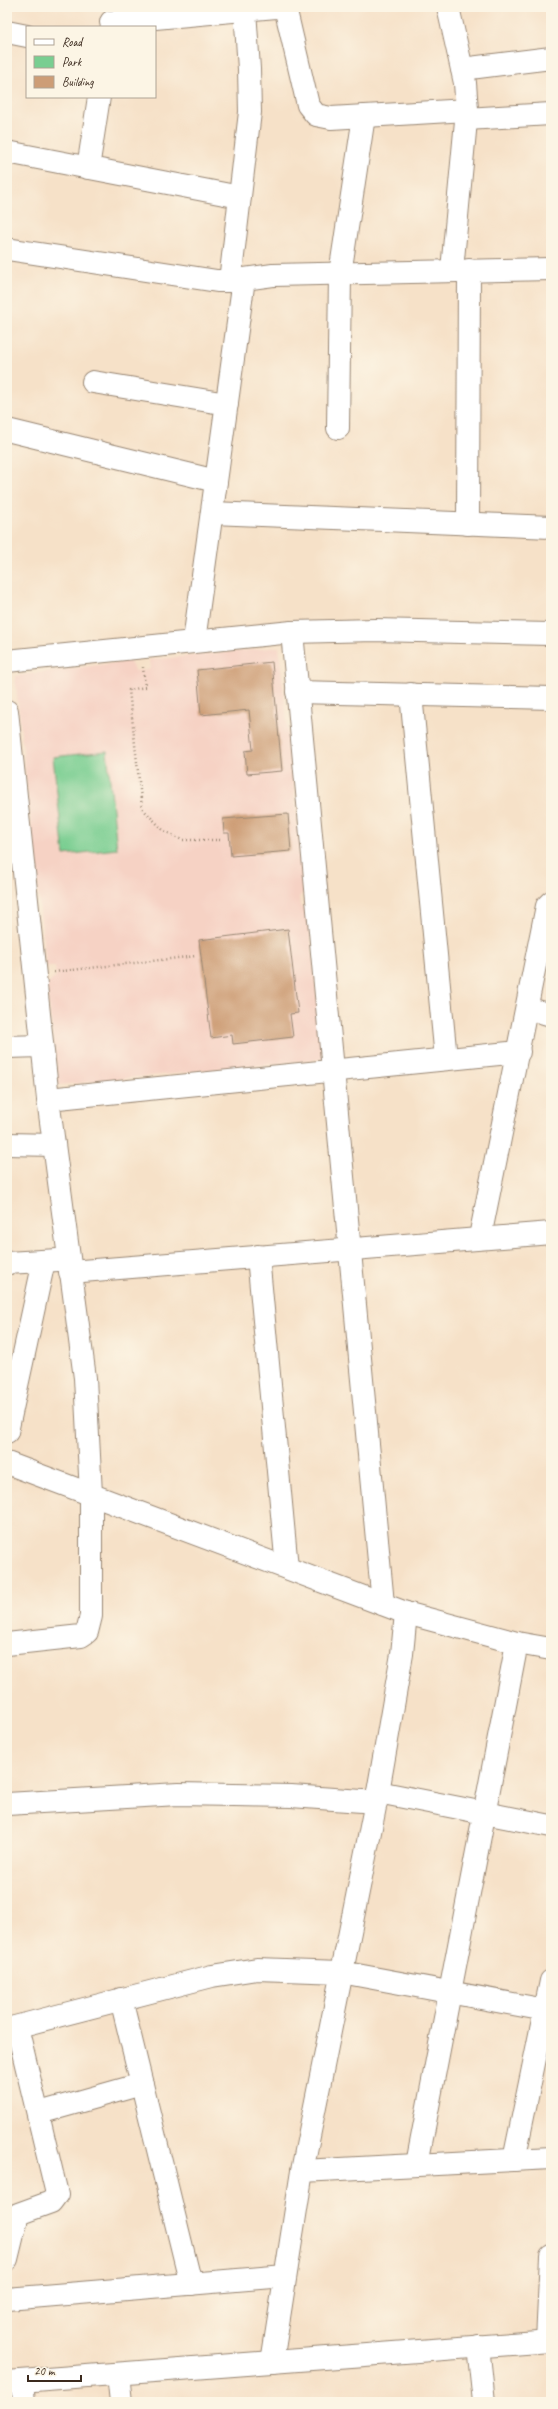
<svg xmlns="http://www.w3.org/2000/svg" width="558" height="2409" font-family="Caveat,sans-serif">
<style>
.built{fill:#f6d2c4}
.park{fill:#79ce91;stroke:#5a7c58}
.building{fill:#cd9d76}
.lines{fill:none;stroke-linecap:round;stroke-linejoin:round}
.minor-casing{stroke:#988673;stroke-width:24}
.path{stroke:#988673;stroke-width:2.5;stroke-dasharray:1 3;stroke-linecap:butt}
.minor{stroke:#fff;stroke-width:22}
</style>
<rect width="100%" height="100%" fill="#fcf5e5"/>
<filter id="ink" filterUnits="userSpaceOnUse"><feTurbulence type="fractalNoise" baseFrequency=".025" numOctaves="2"/><feDisplacementMap in="SourceGraphic" scale="8" xChannelSelector="R" yChannelSelector="G"/><feConvolveMatrix kernelMatrix="1 2 1 2 8 2 1 2 1" color-interpolation-filters="sRGB"/></filter>
<filter id="wash" filterUnits="userSpaceOnUse"><feTurbulence type="fractalNoise" baseFrequency=".012" numOctaves="4" result="noise"/><feDisplacementMap in="SourceGraphic" scale="16" xChannelSelector="R" yChannelSelector="G"/><feGaussianBlur stdDeviation="0.9" result="paint"/><feColorMatrix in="noise" values="0 0 0 0 0 0 0 0 0 0 0 0 0 0 0 0 0 1.4 0 .05"/><feComposite in="paint" operator="in"/></filter>
<g filter="url(#wash)">
<rect width="100%" height="100%" fill="#f6e1c8"/>
<!-- built -->
<path class="built" d="M279 647 305 891 299 897 300 906 308 911 324 1059 59 1085 46 985 56 977 55 967H46L15 676 129 661 135 671 150 669 149 660Z"/>
<!-- park -->
<path class="park" d="M107 751 117 849 64 855 53 757Z"/>
<g id="blocks">
<!-- building -->
<g class="building">
<path d="M272 662 282 771 247 774 245 751 253 750 249 710 201 715 197 670Z"/>
<path d="M288 814 291 851 231 856 229 833H224L223 819Z"/>
<path d="M288 929 298 1013 290 1014 293 1037 233 1044 232 1035 211 1038 199 940Z"/>
</g>
</g>
</g>
<g filter="url(#ink)">
<use href="#blocks" fill-opacity="0" stroke="#988673" stroke-width="1"/>
<g class="lines">
<!-- minor casing -->
<g class="minor-casing">
<g id="minor">
<path d="M285 7 308 105 316 115 331 118 467 110"/>
<path d="M448 7 465 83 467 110 452 270"/>
<path d="M111 22 276 7"/>
<path d="M7 32 27 36"/>
<path d="M462 69 551 58"/>
<path d="M466 119 551 114"/>
<path d="M7 152 240 197"/>
<path d="M88 168 99 97"/>
<path d="M7 249 217 281H230L273 275 551 269"/>
<path d="M230 281 250 112 249 69 245 10"/>
<path d="M93 382 227 404"/>
<path d="M338 428 340 274 364 116"/>
<path d="M7 430 216 481"/>
<path d="M212 513 551 527"/>
<path d="M468 524 469 270"/>
<path d="M292 632 383 1604"/>
<path d="M194 641 244 279"/>
<path d="M7 661 292 632 375 630 551 634"/>
<path d="M297 692 551 698"/>
<path d="M411 694 446 1059"/>
<path d="M7 711 48 1099 85 1378 91 1494V1616L87 1632 81 1636 7 1644"/>
<path d="M527 1008 551 1015"/>
<path d="M7 1047 42 1046"/>
<path d="M48 1099 519 1052"/>
<path d="M7 1144 54 1145"/>
<path d="M480 1237 547 906 551 902"/>
<path d="M258 1256 287 1568"/>
<path d="M7 1263 58 1260"/>
<path d="M70 1272 551 1233"/>
<path d="M7 1432 44 1261"/>
<path d="M7 1463 406 1613 517 1643 551 1649"/>
<path d="M378 1792 551 1826"/>
<path d="M7 1804 178 1794 291 1796 376 1802"/>
<path d="M121 1999 191 2284"/>
<path d="M7 2029 212 1976 257 1969 341 1972 551 2011"/>
<path d="M39 2113 142 2084"/>
<path d="M514 2160 551 1981"/>
<path d="M417 2164 517 1643"/>
<path d="M302 2171 551 2158"/>
<path d="M7 2259 18 2214 51 2202 57 2194 17 2027"/>
<path d="M7 2299 285 2276"/>
<path d="M547 2341 551 2256"/>
<path d="M478 2346 484 2402"/>
<path d="M272 2362 302 2171 378 1792 402 1654 406 1613"/>
<path d="M118 2374 121 2402"/>
<path d="M22 2381 24 2402"/>
<path d="M7 2382 551 2341"/>
</g>
</g>
<!-- path -->
<g class="path">
<path d="M143 667 145 687 129 690 142 808 163 830 182 840H221"/>
<path d="M54 972 196 956"/>
</g>
<!-- minor -->
<use href="#minor" class="minor"/>
</g>
</g>
<!-- margin -->
<rect width="558" height="2409" fill="none" stroke="#fcf5e5" stroke-width="24"/>
<!-- legend -->
<rect x="26" y="26" width="130" height="72" fill="#fcf5e5" stroke="#afa495"/>
<rect x="34" y="39" width="20" height="6" fill="#ffffff" stroke="#afa495"/>
<text x="62" y="46" font-size="12" fill="#3b2a1e">Road</text>
<rect x="34" y="56" width="20" height="12" fill="#79ce91" stroke="#afa495"/>
<text x="62" y="66" font-size="12" fill="#3b2a1e">Park</text>
<rect x="34" y="76" width="20" height="12" fill="#cd9d76" stroke="#afa495"/>
<text x="62" y="86" font-size="12" fill="#3b2a1e">Building</text>
<!-- scale -->
<path d="M28 2375v6h53v-6" fill="none" stroke="#3b2a1e" stroke-width="2"/>
<text x="34" y="2375" font-size="12" fill="#3b2a1e" stroke="#fcf5e5" stroke-width="3" paint-order="stroke">20 m</text>
</svg>
